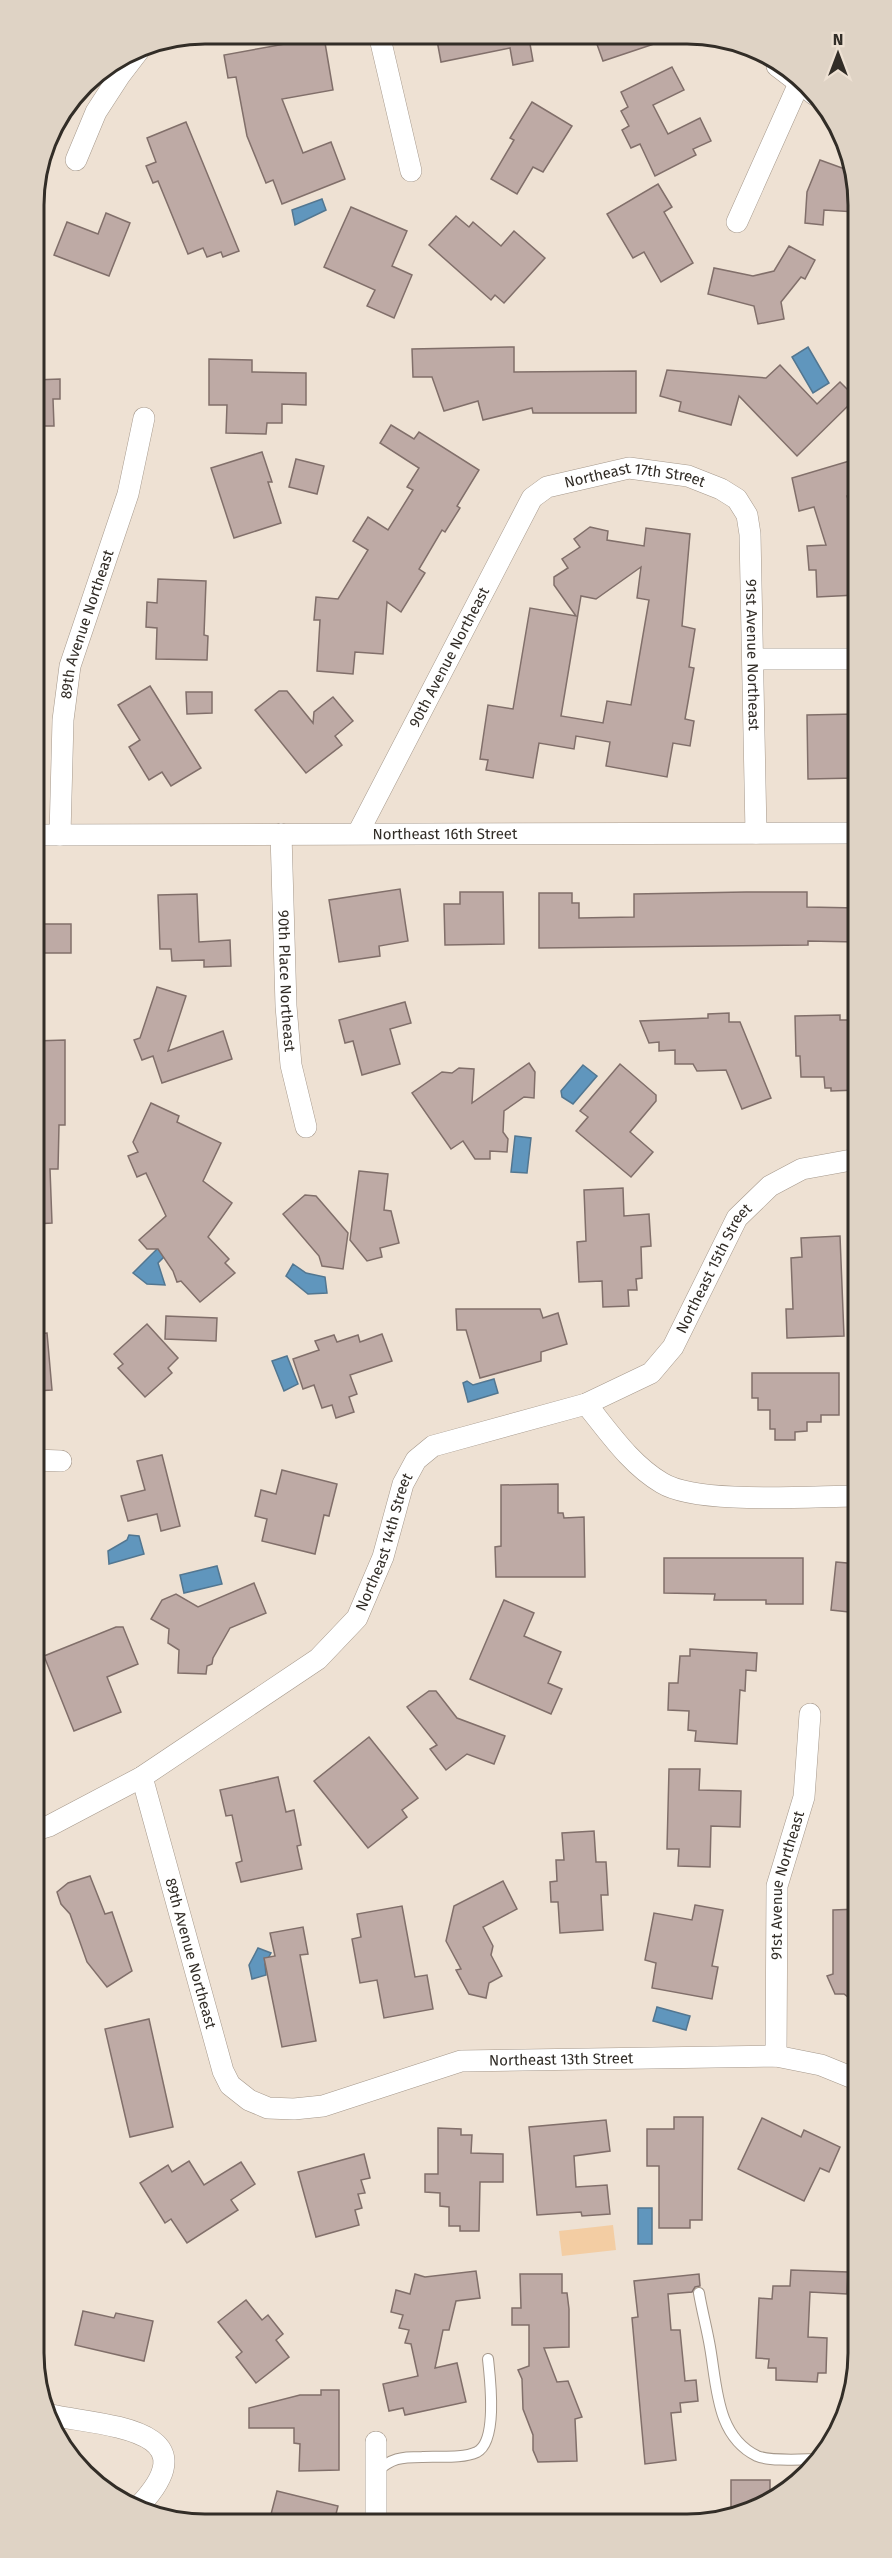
<svg xmlns="http://www.w3.org/2000/svg" width="892" height="2558" font-family="'Fira Sans',sans-serif">
<style>
.green{fill:#f3cda3}
.water{fill:#6096bd;stroke:#527690;stroke-width:1.5}
.building{fill:#beaaa5;stroke:#816f6a;stroke-width:1.5;fill-rule:evenodd}
.lines{fill:none;stroke-linecap:round;stroke-linejoin:round}
.service-casing{stroke:#a5988b;stroke-width:12}
.minor-casing{stroke:#a5988b;stroke-width:22}
.service{stroke:#fff;stroke-width:10}
.minor{stroke:#fff;stroke-width:21}
.labels{text-anchor:middle;stroke-width:6;stroke-linejoin:round;paint-order:stroke}
.street-label{font-size:15px;fill:#322d27;stroke:#eee1d3}
.rim{fill:none;stroke:#322d27;stroke-width:3}
</style>
<rect width="100%" height="100%" fill="#eee1d3"/>
<!-- green -->
<path class="green" d="M613 2225 616 2250 562 2256 559 2231Z"/>
<!-- water -->
<g class="water">
<path d="M322 199 326 210 295 225 292 210Z"/>
<path d="M808 347 829 383 813 393 792 357Z"/>
<path d="M583 1065 597 1076 573 1104 562 1097 561 1091Z"/>
<path d="M515 1136 531 1138 527 1173 511 1172Z"/>
<path d="M161 1245 168 1253 158 1263 165 1285 147 1284 133 1273Z"/>
<path d="M293 1264 306 1273 325 1277 327 1293 308 1294 286 1276Z"/>
<path d="M287 1356 298 1384 284 1391 272 1361Z"/>
<path d="M494 1379 498 1393 468 1402 463 1383 467 1381 473 1385Z"/>
<path d="M129 1535 139 1536 144 1554 109 1564 108 1551 127 1540Z"/>
<path d="M217 1566 222 1584 184 1593 180 1575Z"/>
<path d="M258 1948 271 1953 265 1964 266 1975 252 1979 249 1965Z"/>
<path d="M657 2007 690 2016 686 2030 653 2021Z"/>
<rect x="638" y="2208" width="14" height="36"/>
</g>
<!-- building -->
<g class="building">
<path d="M436 35H535L536 43 530 44 533 61 513 65 510 48 441 62Z"/>
<path d="M594 36H669V39L603 61Z"/>
<path d="M324 37 333 90 282 99 303 153 331 142 345 179 282 204 273 180 266 183 247 136 236 77 228 78 224 55Z"/>
<path d="M672 67 684 90 653 105 668 134 700 118 711 141 693 149 696 155 655 176 640 144 631 148 622 130 629 126 621 111 628 107 621 92Z"/>
<path d="M532 102 572 126 543 172 533 167 517 194 491 179 514 140 510 138Z"/>
<path d="M186 122 239 251 223 257 221 252 207 257 203 248 188 254 158 181 153 183 146 166 156 162 147 138Z"/>
<path d="M820 160 856 173V212L824 210 823 225 805 223 807 192Z"/>
<path d="M658 184 672 207 664 212 693 263 661 282 644 252 633 258 607 214Z"/>
<path d="M351 207 407 231 392 266 412 275 394 318 367 306 375 290 324 267Z"/>
<path d="M106 213 130 223 109 276 54 255 67 222 98 234Z"/>
<path d="M456 216 469 227 473 222 501 246 514 231 545 258 504 303 495 295 491 300 429 245Z"/>
<path d="M789 246 815 260 805 279 801 277 781 302 784 319 758 324 754 306 708 294 714 268 753 276 774 271Z"/>
<path d="M514 347V372L636 371V413H533L532 408 483 420 478 401 444 411 432 377H413L412 349Z"/>
<path d="M209 359 252 360V372L306 373V405L282 404V423H267L266 434 226 433 227 405H209Z"/>
<path d="M780 365 817 404 840 382 856 398 797 456 739 396 731 425 679 411 681 402 660 396 667 370 766 378Z"/>
<path d="M60 379V399H53L54 426H34V380Z"/>
<path d="M391 425 414 439 419 432 479 470 457 506 460 508 445 532 442 530 419 569 425 573 401 612 387 602 383 654 355 652 353 674 317 671 320 620H314L316 597 338 599 368 550 353 541 368 517 388 530 413 490 407 487 419 468 380 443Z"/>
<path d="M262 452 272 482H268L281 523 234 538 211 468Z"/>
<path d="M296 459 324 466 317 494 289 487Z"/>
<path d="M856 459V493L847 496 856 526V595L817 597 816 570H809L807 546 826 545 814 507 799 511 792 478Z"/>
<path d="M590 527 608 531 607 540 644 546 646 528 690 534 682 626 695 629 689 667 694 668 685 719 694 721 690 746 673 743 667 777 606 766 610 742 576 736 574 749 539 743 533 778 486 770 488 760 480 759 488 705 513 709 530 608 576 616 554 585V577L568 568 562 559 580 547 574 539ZM641 567 637 598 649 600 631 705 607 701 603 723 561 716 581 596 596 599Z"/>
<path d="M158 579 206 581 204 635 208 636 207 660 156 659 157 628 146 627 147 602 157 603Z"/>
<path d="M150 686 201 768 171 786 162 772 149 780 129 747 140 740 118 705Z"/>
<path d="M279 691H287L313 723 314 712 333 697 353 721 335 736 342 745 306 773 255 710Z"/>
<path d="M186 692H212V713L187 714Z"/>
<path d="M856 714V778L808 779 807 715Z"/>
<path d="M400 889 408 941 379 946 380 956 339 962 329 900Z"/>
<path d="M460 892H503L504 944 445 945 444 904H460Z"/>
<path d="M746 892H807V907L857 908V942L808 941V945L539 948V893H572V903H579V918L634 917V894Z"/>
<path d="M197 894 199 942 230 940 231 966 204 967V960L172 961 171 949H160L158 895Z"/>
<rect x="34" y="924" width="37" height="29"/>
<path d="M157 987 186 996 168 1051 223 1031 232 1059 162 1083 153 1056 142 1060 134 1040 140 1038Z"/>
<path d="M405 1002 411 1023 390 1029 400 1064 362 1075 353 1041 345 1043 339 1020Z"/>
<path d="M729 1013V1022H740L771 1098 742 1109 726 1070 697 1071 693 1064H675V1050L659 1051V1042L649 1043 640 1021 708 1018V1014Z"/>
<path d="M840 1015V1020H848L849 1046H857V1090L831 1091V1088H825L824 1077H801L800 1056H796L795 1016Z"/>
<path d="M65 1040V1125H59L58 1169H50L52 1223 35 1224V1041Z"/>
<path d="M529 1063 535 1072 534 1098 524 1097 504 1111 503 1132 508 1139 507 1152 490 1151V1159H475L463 1141 451 1149 412 1093 442 1072 452 1073 459 1068 474 1069 472 1103Z"/>
<path d="M620 1064 656 1095V1101L630 1132 653 1152 631 1177 576 1131 588 1117 580 1111Z"/>
<path d="M151 1103 179 1116 177 1122 221 1143 203 1181 232 1203 208 1237 229 1259 225 1263 235 1273 200 1302 181 1281 177 1282 173 1271 158 1249H147L139 1240 166 1216 146 1173 137 1177 128 1156 138 1152 133 1142Z"/>
<path d="M359 1171 388 1174 384 1210 391 1211 399 1243 380 1248 382 1257 367 1261 350 1240Z"/>
<path d="M623 1188 624 1216 649 1214 651 1246 641 1247 642 1278 636 1279 637 1290H628L629 1306 603 1307 602 1281 579 1282 577 1242 586 1241 584 1190Z"/>
<path d="M305 1195 316 1196 348 1233 343 1269 322 1266 319 1256 283 1214Z"/>
<path d="M840 1236 844 1336 787 1338 786 1309H793L791 1258 802 1257 801 1238Z"/>
<path d="M456 1309H540L543 1318 558 1313 567 1344 541 1352V1361L480 1378 466 1330H457Z"/>
<path d="M166 1316 217 1318 216 1341 165 1339Z"/>
<path d="M147 1324 178 1358 168 1368 172 1373 145 1397 118 1368 123 1364 114 1354Z"/>
<path d="M47 1333 52 1390 35 1391V1334Z"/>
<path d="M382 1334 392 1361 350 1375 357 1394 349 1397 354 1412 336 1418 332 1405 322 1408 314 1385 303 1389 293 1359 319 1350 315 1341 334 1335 337 1342 358 1335 360 1342Z"/>
<path d="M752 1373H839V1415H821V1422H807V1431L795 1432V1440H775V1429H770V1410H758V1398H752Z"/>
<path d="M162 1455 180 1526 161 1531 157 1514 128 1521 121 1496 145 1490 137 1461Z"/>
<path d="M282 1470 337 1484 329 1516 324 1515 315 1554 262 1541 267 1519 255 1516 261 1490 276 1494Z"/>
<path d="M558 1484V1513H563L564 1518 584 1517 585 1577H496L495 1547 501 1546V1485Z"/>
<path d="M664 1558H803V1604H766V1600H714L715 1594 664 1593Z"/>
<path d="M836 1562 858 1564V1613L831 1610Z"/>
<path d="M254 1583 266 1613 230 1628 213 1658 212 1664 207 1666 206 1674 178 1673 179 1650 168 1643 169 1629 151 1619 162 1600 176 1594 198 1607Z"/>
<path d="M504 1600 534 1613 524 1636 561 1652 548 1683 562 1689 551 1714 470 1679Z"/>
<path d="M116 1627H123L138 1664 107 1677 121 1712 74 1731 44 1656Z"/>
<path d="M690 1649 757 1653 756 1671 746 1670 745 1691 740 1690 737 1744 695 1741 696 1731 688 1730 689 1711 668 1710 669 1683H678L680 1656H690Z"/>
<path d="M429 1691H436L457 1718 505 1736 494 1764 467 1754 446 1770 430 1749 437 1745 407 1707Z"/>
<path d="M369 1737 418 1798 402 1810 407 1817 368 1848 314 1781Z"/>
<path d="M669 1769H700L699 1790 741 1791 740 1827 711 1826 710 1867 678 1866 679 1849H667Z"/>
<path d="M278 1777 286 1812 294 1810 301 1845 297 1846 302 1869 241 1882 236 1863 242 1861 232 1815 226 1816 220 1790Z"/>
<path d="M594 1831 596 1862H606L608 1895H601L603 1930 560 1933 558 1902H551L550 1882 557 1881 556 1860H564L562 1833Z"/>
<path d="M90 1876 105 1914 112 1912 132 1971 107 1987 87 1962 70 1914 61 1904 57 1892 68 1883Z"/>
<path d="M503 1881 517 1909 483 1927 493 1946 491 1955 502 1976 489 1983 486 1998 469 1994 456 1970 461 1969 446 1941 454 1906Z"/>
<path d="M695 1905 723 1910 712 1966 718 1967 712 1999 652 1988 656 1963 645 1960 654 1913 692 1920Z"/>
<path d="M402 1906 415 1977 427 1975 433 2009 384 2018 377 1980 360 1983 352 1939 361 1937 357 1914Z"/>
<path d="M858 1909V2005L844 1994H835L827 1976 833 1974V1910Z"/>
<path d="M303 1927 308 1954 300 1955 316 2041 282 2047 264 1958 275 1956 270 1933Z"/>
<path d="M149 2019 173 2127 130 2137 105 2029Z"/>
<path d="M674 2117H703L702 2220H690V2228H659V2166H647V2129H674Z"/>
<path d="M762 2118 801 2137 804 2130 840 2147 829 2172 820 2168 804 2201 738 2169Z"/>
<path d="M606 2120 610 2151 574 2156 576 2187 607 2185 610 2214 582 2216 581 2212 537 2215 529 2127Z"/>
<path d="M438 2128 461 2129V2135H472L471 2153 503 2154V2182H480L479 2231H460V2226H449V2207L440 2206V2193L425 2192V2174H438Z"/>
<path d="M364 2154 370 2178 361 2180 365 2193 358 2194 362 2208 355 2210 359 2225 316 2237 298 2172Z"/>
<path d="M189 2161 204 2185 241 2162 255 2184 231 2200 238 2210 187 2243 171 2219 165 2223 140 2183 168 2165 172 2172Z"/>
<path d="M791 2270 848 2272 847 2294 810 2292 808 2337 827 2338 826 2373H818L817 2382 776 2380V2368H768L769 2359 756 2358 759 2298 772 2299 773 2286H790Z"/>
<path d="M476 2271 480 2298 456 2301 449 2330H443L435 2368 457 2363 466 2402 405 2415 403 2408 389 2411 383 2384 418 2376 411 2344 405 2343 409 2330 399 2328 403 2315 391 2312 396 2290 410 2294 415 2274 425 2277Z"/>
<path d="M520 2274H562V2293H567L569 2309V2347L544 2348 557 2382 568 2381 582 2417 575 2419 577 2461 538 2462 533 2450V2435L523 2409 522 2379 518 2370 529 2366V2325H512V2308H521Z"/>
<path d="M699 2274 700 2286 695 2287 692 2292 668 2294 671 2330H680L685 2381 696 2380 698 2401 680 2403 681 2412 671 2413 676 2460 645 2464 632 2318 638 2317 634 2281Z"/>
<path d="M246 2300 262 2320 268 2315 283 2334 276 2340 289 2357 256 2383 236 2357 242 2352 218 2322Z"/>
<path d="M83 2311 114 2318 116 2313 153 2321 144 2361 75 2345Z"/>
<path d="M321 2390H339V2470L299 2471 300 2444 294 2443V2428H249V2408L300 2395H321Z"/>
<path d="M731 2480H770V2503L731 2518Z"/>
<path d="M277 2491 338 2506 334 2522H269Z"/>
</g>
<g class="lines">
<!-- service casing -->
<g class="service-casing">
<g id="service">
<path d="M699 2293C702 2311 707 2329 710 2347 717 2386 716 2436 757 2456 771 2462 805 2459 821 2459"/>
<path d="M376 2472C392 2458 400 2457 422 2457 438 2456 462 2459 477 2452 498 2441 490 2378 488 2359"/>
</g>
</g>
<!-- minor casing -->
<g class="minor-casing">
<g id="minor">
<path d="M379 34 411 171"/>
<path d="M777 66 815 95"/>
<path d="M76 160 96 112 120 75 143 45"/>
<path d="M737 222 801 79"/>
<path d="M753 659H856"/>
<path id="s1" d="M358 833 532 498 547 487 629 468 688 476 721 489 737 499 747 515 750 534 756 833"/>
<path id="s2" d="M281 834 286 1006 291 1065 306 1127"/>
<path id="s3" d="M34 835 857 833"/>
<path id="s4" d="M60 835 63 720 70 666 128 494 144 418"/>
<path d="M586 1404C609 1432 630 1464 662 1483 698 1505 812 1496 857 1496"/>
<path d="M35 1460 61 1461"/>
<path id="s5" d="M142 1777 223 2071 230 2085 249 2100 268 2108 294 2109 323 2106 461 2061 776 2056 821 2065 858 2080"/>
<path id="s6" d="M36 1830 49 1826 142 1777 318 1659 357 1618 383 1557 403 1484 416 1460 433 1446 586 1404 651 1373 673 1347 737 1218 770 1186 802 1169 857 1159"/>
<path id="s7" d="M776 2056 777 1886 804 1797 810 1714"/>
<path d="M51 2415C104 2426 212 2428 140 2505"/>
<path d="M376 2442V2522"/>
</g>
</g>
<!-- service -->
<use href="#service" class="service"/>
<!-- minor -->
<use href="#minor" class="minor"/>
</g>
<g class="labels">
<!-- street labels -->
<g class="street-label">
<text dy="5" stroke="none"><textPath href="#s1" startOffset="486">Northeast 17th Street</textPath></text>
<text dy="5" stroke="none"><textPath href="#s4" startOffset="214">89th Avenue Northeast</textPath></text>
<text dy="5" stroke="none"><textPath href="#s1" startOffset="753">91st Avenue Northeast</textPath></text>
<text dy="5" stroke="none"><textPath href="#s1" startOffset="198">90th Avenue Northeast</textPath></text>
<text dy="5" stroke="none"><textPath href="#s3" startOffset="411">Northeast 16th Street</textPath></text>
<text dy="5" stroke="none"><textPath href="#s2" startOffset="147">90th Place Northeast</textPath></text>
<text dy="5" stroke="none"><textPath href="#s6" startOffset="932">Northeast 15th Street</textPath></text>
<text dy="5" stroke="none"><textPath href="#s6" startOffset="468">Northeast 14th Street</textPath></text>
<text dy="5" stroke="none"><textPath href="#s7" startOffset="172">91st Avenue Northeast</textPath></text>
<text dy="5" stroke="none"><textPath href="#s5" startOffset="183">89th Avenue Northeast</textPath></text>
<text dy="5" stroke="none"><textPath href="#s5" startOffset="666">Northeast 13th Street</textPath></text>
</g>
</g>
<!-- crop -->
<path d="M0 0H892V2558H0ZM205 44H687A161 161 0 0 1 848 205V2353A161 161 0 0 1 687 2514H205A161 161 0 0 1 44 2353V205A161 161 0 0 1 205 44Z" fill="#dfd3c5" fill-rule="evenodd"/>
<path class="rim" d="M205 44H687A161 161 0 0 1 848 205V2353A161 161 0 0 1 687 2514H205A161 161 0 0 1 44 2353V205A161 161 0 0 1 205 44Z"/>
<!-- north arrow -->
<g transform="translate(838 54)" stroke="#eee1d3" stroke-width="4.5" paint-order="stroke">
<path d="M0-4.5L10 22L0 15L-10 22Z" fill="#322d27"/>
<text y="-9" font-size="16" font-weight="bold" text-anchor="middle" fill="#322d27">N</text>
</g>
</svg>
